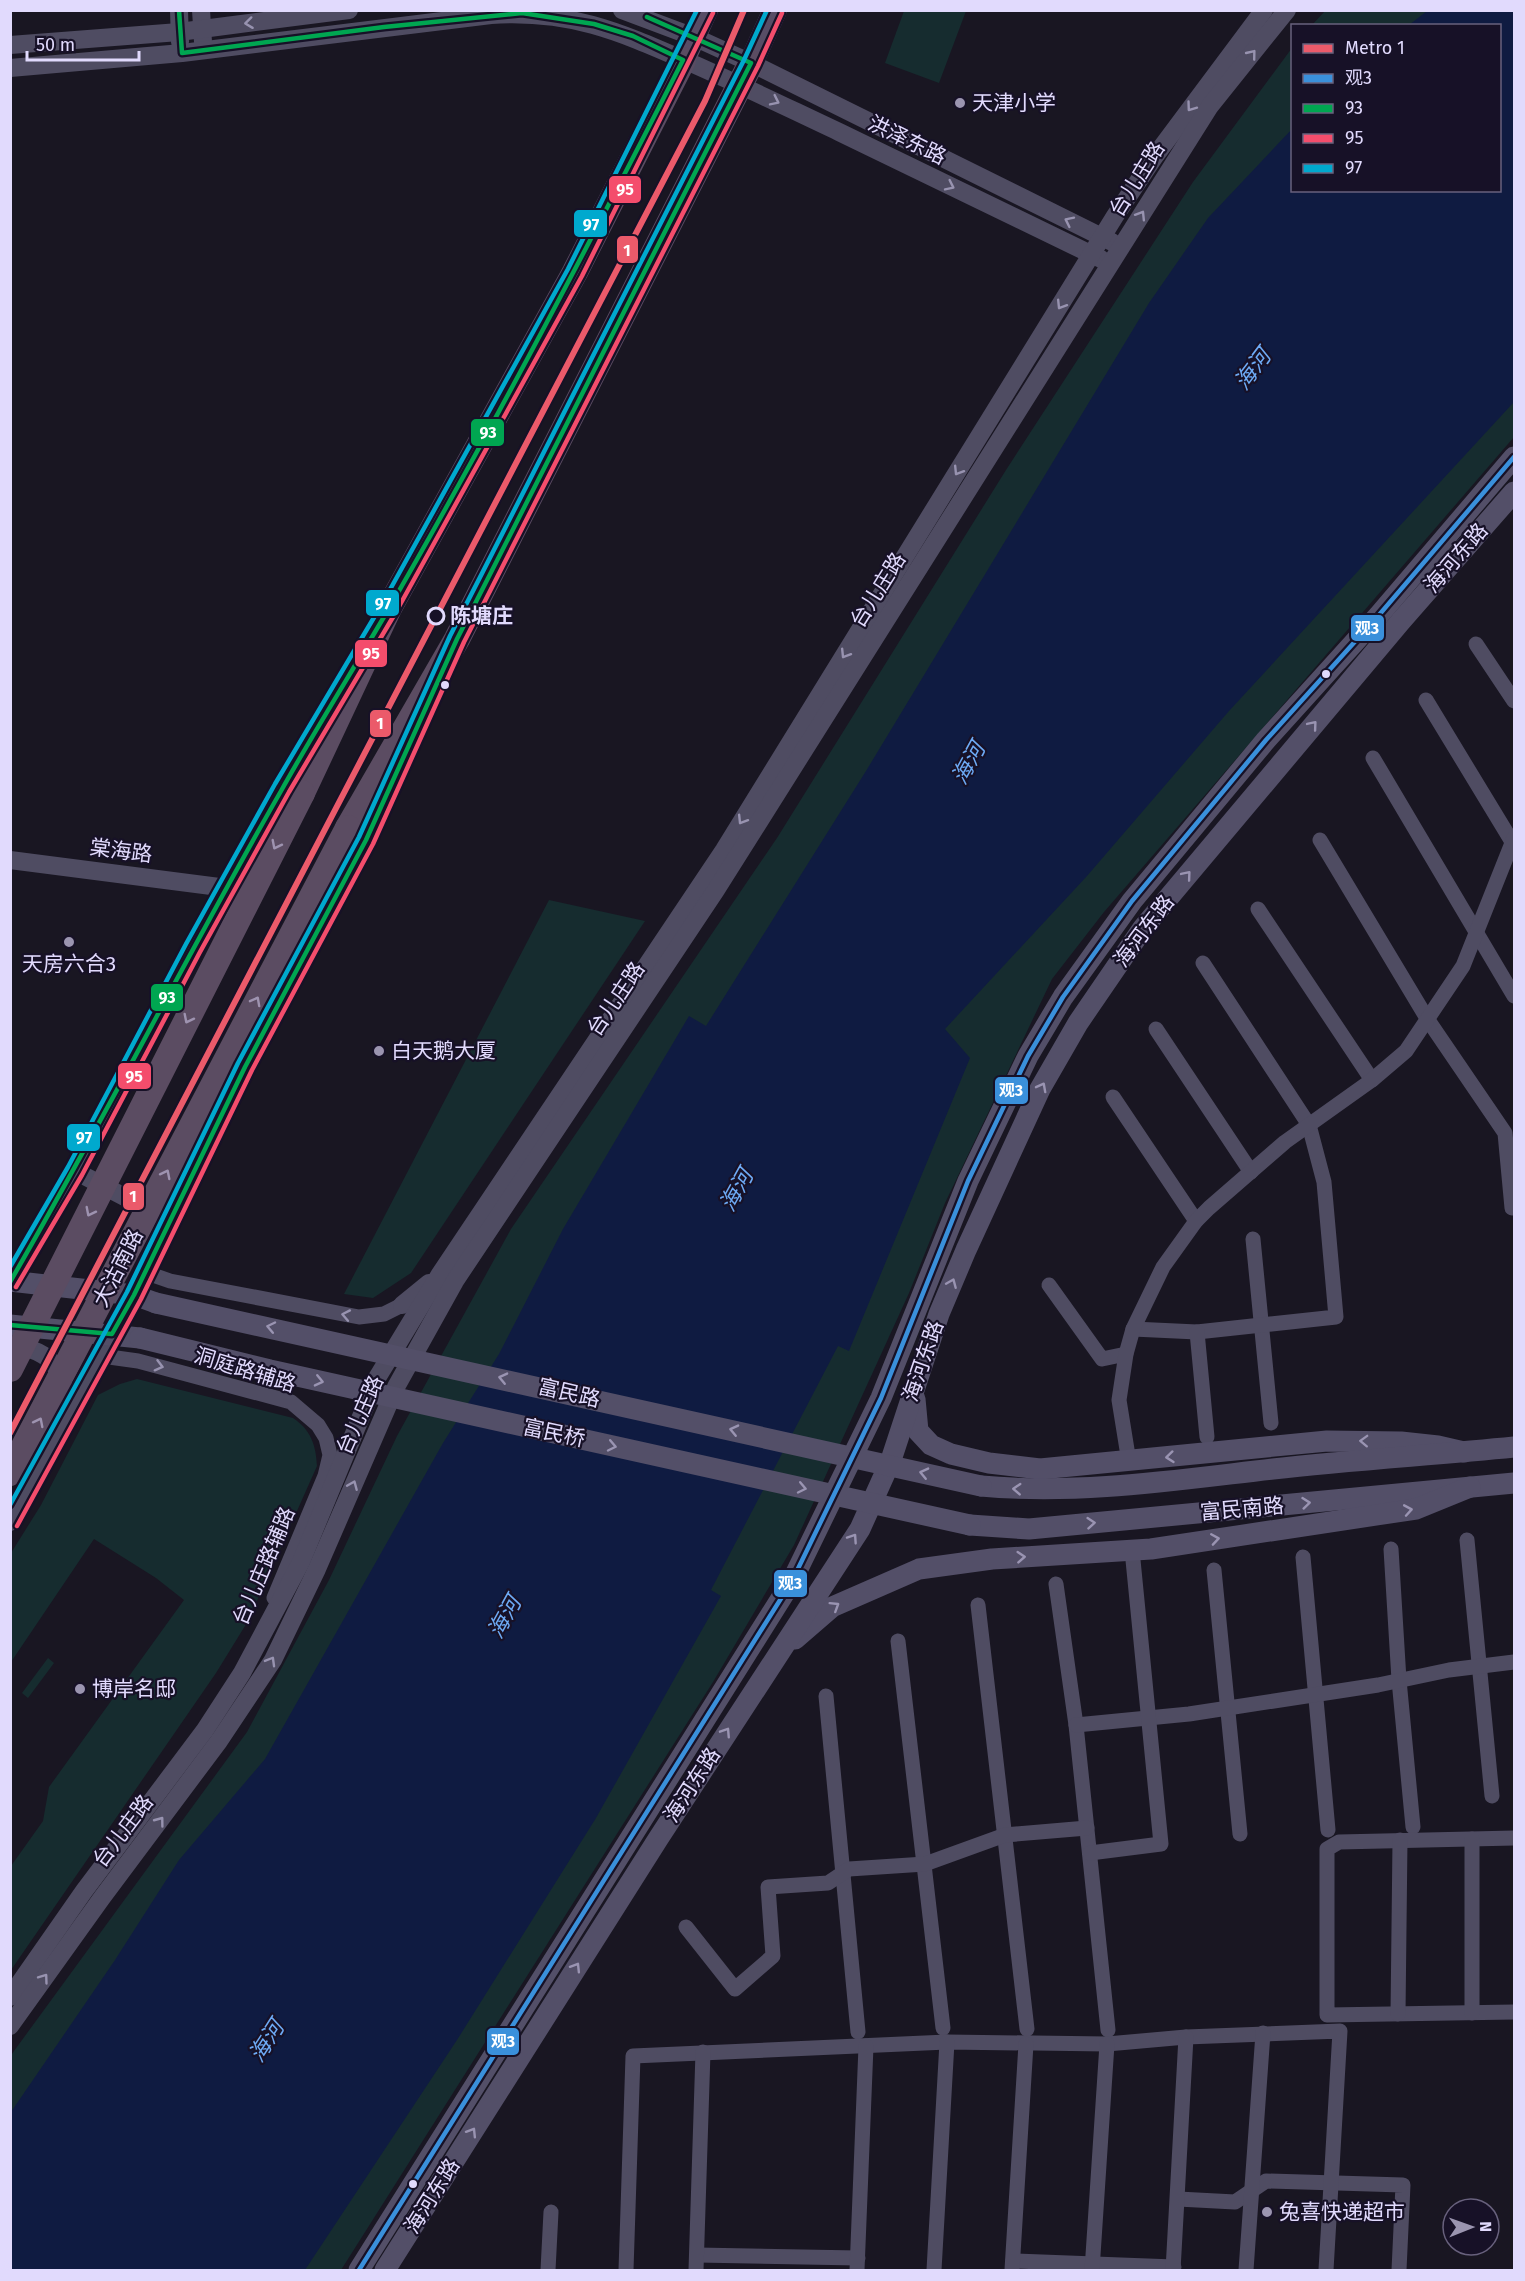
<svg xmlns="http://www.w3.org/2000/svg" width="1525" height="2281" font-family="'Fira Sans','Noto Sans SC',sans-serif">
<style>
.green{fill:#162c2f}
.water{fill:#0f1b41}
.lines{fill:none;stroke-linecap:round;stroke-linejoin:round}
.minor{stroke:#4f4c62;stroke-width:15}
.tertiary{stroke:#4f4c62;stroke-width:18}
.secondary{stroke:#534f68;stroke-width:21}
.primary{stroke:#584d66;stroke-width:24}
.trunk{stroke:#5b4c62;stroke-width:26}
.secondary-bridge{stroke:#534f68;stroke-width:21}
.trunk-bridge{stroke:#5b4c62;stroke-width:26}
.bus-1-casing{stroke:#171127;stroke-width:9}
.bus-2-casing{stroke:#171127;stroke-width:9}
.bus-3-casing{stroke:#171127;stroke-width:9}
.bus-4-casing{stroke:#171127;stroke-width:9}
.bus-1{stroke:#3a90db;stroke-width:4.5}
.bus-2{stroke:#00a651;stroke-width:4.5}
.bus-3{stroke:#f44d6c;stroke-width:4.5}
.bus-4{stroke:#00a9ce;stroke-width:4.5}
.metro-1-casing{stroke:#171127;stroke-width:10}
.metro-1{stroke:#eb5a6a;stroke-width:6}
.oneway{stroke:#9893b0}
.oneway2{stroke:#9a94b2}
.oneway3{stroke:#9e93b0}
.poi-dot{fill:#9b95b0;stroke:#171127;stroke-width:2}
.stop-dot{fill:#171127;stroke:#e1dafd;stroke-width:3}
.bus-dot{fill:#e1dafd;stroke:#171127;stroke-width:2}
.labels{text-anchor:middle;stroke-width:4.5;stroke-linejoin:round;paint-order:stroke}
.poi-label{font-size:21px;fill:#e1dafd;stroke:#171127;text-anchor:start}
.street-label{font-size:21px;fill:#e1dafd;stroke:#171127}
.stop-label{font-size:21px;font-weight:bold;fill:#e1dafd;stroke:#171127;text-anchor:start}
.water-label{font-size:22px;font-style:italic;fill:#6eabf6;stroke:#171127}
.line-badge{stroke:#171127;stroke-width:2}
.badge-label{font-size:16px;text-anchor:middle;font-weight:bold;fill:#fff}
</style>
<rect width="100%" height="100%" fill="#191622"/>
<!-- green -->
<g class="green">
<path d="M904 11H966L939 83 885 63Z"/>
<path d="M1325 11H1514V437L1104 912 1052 979 945 1203 909 1293 794 1545 713 1682 341 2270H11L10 2057 14 2051 247 1732 329 1580 397 1436 511 1229 777 838 1006 470 1193 182 1292 48V190H1500V26L1312 25Z"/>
<path d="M549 900 645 921 411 1273 373 1298 344 1294Z"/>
<path d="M137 1379 293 1418C311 1430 316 1445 317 1466L248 1621 216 1673 11 1970V1866L43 1821 49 1787 184 1600 156 1578 94 1539 11 1662V1553L41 1505 98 1395 120 1384Z"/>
<path d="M48 1658 54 1663 28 1698 22 1693Z"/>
</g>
<!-- water -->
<path class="water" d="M1427 11H1514V402L1229 711 1087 876 945 1029 970 1058 849 1351 838 1346 711 1590 721 1596 596 1818 457 2040 305 2270H11V2112L115 1960 179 1860 265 1759 443 1443 499 1354 563 1229 689 1016 706 1026 866 771 1149 303 1208 218 1292 129V190H1500V26L1409 25Z"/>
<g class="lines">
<!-- minor -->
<g class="minor">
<path d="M1476 644 1514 701"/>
<path d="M1426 700 1514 845"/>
<path d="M1373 758 1514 996"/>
<path d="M1320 840 1428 1020 1505 1133 1512 1208"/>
<path d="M1258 909 1372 1080"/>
<path d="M1156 1029 1251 1172"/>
<path d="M1113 1097 1196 1221"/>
<path d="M1253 1239 1271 1423"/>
<path d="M144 1272 170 1281 359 1317 384 1314 402 1305"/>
<path d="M1049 1285 1102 1359 1126 1354"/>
<path d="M1133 1329 1197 1332 1336 1317 1324 1182 1309 1125 1203 963"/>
<path d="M1197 1332 1207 1437"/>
<path d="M102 1356 138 1361 291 1402 318 1425 326 1438 330 1455 325 1476 274 1598"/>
<path d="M1129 1462 1119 1400 1126 1354 1133 1329 1163 1267 1196 1221 1209 1208 1285 1142 1372 1080 1406 1051 1463 966 1514 838"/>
<path d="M1467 1540 1492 1796"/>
<path d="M1391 1549 1399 1680 1413 1827"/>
<path d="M1303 1557 1328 1830"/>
<path d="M1214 1570 1240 1834"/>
<path d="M1056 1584 1076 1725 1108 2030"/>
<path d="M978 1605 1027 2029"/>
<path d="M898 1641 943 2028"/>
<path d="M826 1696 858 2032"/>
<path d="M1076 1725 1189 1714 1378 1685 1449 1670 1514 1662"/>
<path d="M1514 1838 1339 1842 1327 1849V2015L1514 2012"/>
<path d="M1472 1839V2013"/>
<path d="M1090 1853 1161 1844 1132 1550"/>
<path d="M686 1927 735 1989 773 1956 768 1887 828 1883 849 1869 925 1864 1005 1835 1087 1828"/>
<path d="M1398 2014 1400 1840"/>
<path d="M1178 2199 1235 2202 1266 2181 1403 2185 1399 2270"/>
<path d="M697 2255 858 2258"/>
<path d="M1013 2261 1174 2267"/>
<path d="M548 2270 551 2212"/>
<path d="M626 2270 633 2056 947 2042 1107 2044 1186 2037 1340 2031 1326 2270"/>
<path d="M696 2270 703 2052"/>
<path d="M857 2270 866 2046"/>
<path d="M934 2270 947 2042"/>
<path d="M1012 2270 1026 2044"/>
<path d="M1092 2270 1107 2044"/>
<path d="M1173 2270 1186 2037"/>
<path d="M1246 2270 1263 2033"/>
</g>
<!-- tertiary -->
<g class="tertiary">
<path d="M179 10 180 42"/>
<path d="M201 10 203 42"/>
<path d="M622 10 694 37 751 63 1112 242"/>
<path d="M10 45 179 32 349 10"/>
<path d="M10 68 182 53 491 15C572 10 620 32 691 63 741 85 790 109 839 132 927 175 1014 217 1101 259"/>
<path d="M10 860 227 888"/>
<path d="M75 1171 159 1215"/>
<path d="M10 1283C119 1090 220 893 333 702"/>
<path d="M402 1305 429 1283"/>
<path d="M11 1346C56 1348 69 1379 66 1420"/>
<path d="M10 1522 134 1295 245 1067 366 840 415 734"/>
<path d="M10 1997 84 1891 205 1730 242 1673 301 1562 377 1378 440 1274 724 850 1115 216 1155 156 1264 10"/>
<path d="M10 2026 101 1899 219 1741 273 1660 317 1569 396 1387 455 1281 716 890 1210 106 1287 10"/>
</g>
<!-- secondary -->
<g class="secondary">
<path d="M10 1281 134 1295 156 1303"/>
<path d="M10 1325 140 1338"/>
<path d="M915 1399 918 1431 931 1445 951 1454 989 1463 1040 1469 1327 1441 1401 1442 1438 1446 1464 1452"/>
<path d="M981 1486C1079 1495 1176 1480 1273 1469 1353 1460 1434 1455 1514 1447"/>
<path d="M970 1525 1029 1529 1514 1483"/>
<path d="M795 1639 832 1607 919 1569 992 1559 1151 1549 1416 1509 1470 1487"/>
<path d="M359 2270 792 1581 881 1398 968 1181 1028 1056 1063 997 1132 901 1266 740 1379 615 1514 457"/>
<path d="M385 2270 658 1839 860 1529 891 1460 939 1314 966 1250 1040 1089 1078 1023 1143 928 1401 621 1514 492"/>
</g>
<!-- primary -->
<g class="primary">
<path d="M683 60 706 10"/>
<path d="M751 63 775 10"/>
</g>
<!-- trunk -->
<g class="trunk">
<path d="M302 793 389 608 575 272 683 60"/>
<path d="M348 828 457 639 751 63"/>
</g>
<!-- secondary-bridge -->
<g class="secondary-bridge">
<path d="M156 1303 981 1486"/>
<path d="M140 1338 270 1370 970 1525"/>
</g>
<!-- trunk-bridge -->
<g class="trunk-bridge">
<path d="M10 1369 302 793"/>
<path d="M10 1473 348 828"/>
</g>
<!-- bus-1 casing -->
<g class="bus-1-casing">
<path id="bus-1" d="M359 2270 792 1581 881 1398 968 1181 1028 1056 1063 997 1132 901 1266 740 1379 615 1514 457"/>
</g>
<!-- bus-2 casing -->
<g class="bus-2-casing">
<g id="bus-2">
<path d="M10 1282C104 1120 188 953 281 791 315 730 353 670 388 610 492 430 589 245 683 60L633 36 594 24 522 13 384 27 182 53 179 10"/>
<path d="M10 1325 112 1334 134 1295 245 1067 366 840 457 639 751 63 647 17"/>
</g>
</g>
<!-- bus-3 casing -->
<g class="bus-3-casing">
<g id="bus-3">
<path d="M16 1287 82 1175 200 952 289 792 396 612 582 276 713 13"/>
<path d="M17 1526 141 1299 252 1070 373 844 464 642 758 66 782 13"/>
</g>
</g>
<!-- bus-4 casing -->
<g class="bus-4-casing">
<g id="bus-4">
<path d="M10 1267 68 1167 186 944 275 784 382 604 568 269 697 10"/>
<path d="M10 1505 127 1292 238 1063 359 837 450 636 744 60 767 10"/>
</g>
</g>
<!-- bus-1 -->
<use href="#bus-1" class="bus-1"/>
<!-- bus-2 -->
<use href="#bus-2" class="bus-2"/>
<!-- bus-3 -->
<use href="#bus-3" class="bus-3"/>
<!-- bus-4 -->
<use href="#bus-4" class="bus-4"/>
<!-- metro-1 casing -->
<g class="metro-1-casing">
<path id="metro-1" d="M10 1433 705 101 744 10"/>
</g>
<!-- metro-1 -->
<use href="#metro-1" class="metro-1"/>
</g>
<!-- one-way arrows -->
<defs><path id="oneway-chevron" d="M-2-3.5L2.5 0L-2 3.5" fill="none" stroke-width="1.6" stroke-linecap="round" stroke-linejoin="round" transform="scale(1.5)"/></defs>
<g class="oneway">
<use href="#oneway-chevron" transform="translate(249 23) rotate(173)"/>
<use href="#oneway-chevron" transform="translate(1252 54) rotate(-51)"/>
<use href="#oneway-chevron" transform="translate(775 101) rotate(26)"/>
<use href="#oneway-chevron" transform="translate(1191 107) rotate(126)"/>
<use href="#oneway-chevron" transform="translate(950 186) rotate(26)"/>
<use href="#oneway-chevron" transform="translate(1141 215) rotate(-58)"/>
<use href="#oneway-chevron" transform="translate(1069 221) rotate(-154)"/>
<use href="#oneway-chevron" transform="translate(1061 305) rotate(122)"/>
<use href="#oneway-chevron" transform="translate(958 471) rotate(122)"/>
<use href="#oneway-chevron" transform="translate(845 654) rotate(122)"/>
<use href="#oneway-chevron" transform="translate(742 820) rotate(122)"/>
<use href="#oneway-chevron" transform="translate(346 1315) rotate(-169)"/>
<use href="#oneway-chevron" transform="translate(159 1366) rotate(15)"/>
<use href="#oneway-chevron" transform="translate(353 1485) rotate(-67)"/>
<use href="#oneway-chevron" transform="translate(271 1661) rotate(-60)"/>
<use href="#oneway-chevron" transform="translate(160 1821) rotate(-53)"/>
<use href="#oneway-chevron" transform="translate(44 1978) rotate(-54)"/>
</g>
<g class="oneway2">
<use href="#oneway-chevron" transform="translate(1313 725) rotate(-50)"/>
<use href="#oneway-chevron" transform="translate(1187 875) rotate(-50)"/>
<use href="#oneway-chevron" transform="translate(1042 1087) rotate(-62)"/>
<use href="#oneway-chevron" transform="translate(952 1283) rotate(-67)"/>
<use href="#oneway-chevron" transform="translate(271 1327) rotate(-168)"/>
<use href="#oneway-chevron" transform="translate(503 1378) rotate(-167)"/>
<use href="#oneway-chevron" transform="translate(319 1381) rotate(13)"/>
<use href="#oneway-chevron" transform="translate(734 1430) rotate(-167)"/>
<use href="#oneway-chevron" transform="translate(1364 1441) rotate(-178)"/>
<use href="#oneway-chevron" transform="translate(612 1446) rotate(12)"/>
<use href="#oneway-chevron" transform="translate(1170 1457) rotate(174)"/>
<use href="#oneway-chevron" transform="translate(924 1473) rotate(-167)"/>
<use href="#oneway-chevron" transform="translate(802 1488) rotate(12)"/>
<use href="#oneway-chevron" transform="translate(1017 1489) rotate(-177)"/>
<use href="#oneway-chevron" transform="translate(1306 1503) rotate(-6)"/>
<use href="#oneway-chevron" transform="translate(1408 1510) rotate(-10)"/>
<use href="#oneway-chevron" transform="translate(1091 1523) rotate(-5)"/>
<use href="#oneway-chevron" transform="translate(853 1538) rotate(-56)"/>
<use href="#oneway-chevron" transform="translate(1215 1539) rotate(-9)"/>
<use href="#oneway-chevron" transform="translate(1021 1557) rotate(-4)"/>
<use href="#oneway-chevron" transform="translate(835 1606) rotate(-32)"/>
<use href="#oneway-chevron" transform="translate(726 1732) rotate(-57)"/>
<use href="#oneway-chevron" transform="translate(576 1967) rotate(-58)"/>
<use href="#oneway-chevron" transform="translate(472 2132) rotate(-58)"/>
</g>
<g class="oneway3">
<use href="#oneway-chevron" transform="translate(276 845) rotate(117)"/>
<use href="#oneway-chevron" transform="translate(256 1001) rotate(-62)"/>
<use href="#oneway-chevron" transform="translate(188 1019) rotate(117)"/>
<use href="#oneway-chevron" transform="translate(166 1174) rotate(-63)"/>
<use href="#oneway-chevron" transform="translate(90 1212) rotate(117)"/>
<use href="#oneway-chevron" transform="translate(39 1422) rotate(-63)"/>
</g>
<!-- markers -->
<g class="poi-dot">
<circle cx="960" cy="103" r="6"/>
<circle cx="69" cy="942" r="6"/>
<circle cx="379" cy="1051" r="6"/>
<circle cx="80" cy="1689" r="6"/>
<circle cx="1267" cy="2212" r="6"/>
</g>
<circle class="stop-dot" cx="436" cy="616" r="8"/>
<g class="bus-dot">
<circle cx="1326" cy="674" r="5"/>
<circle cx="445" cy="685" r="5"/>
<circle cx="413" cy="2184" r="5"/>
</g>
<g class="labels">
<!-- poi labels -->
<g class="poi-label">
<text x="972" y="110">天津小学</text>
<text x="69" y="971" text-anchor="middle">天房六合3</text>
<text x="391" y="1058">白天鹅大厦</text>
<text x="92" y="1696">博岸名邸</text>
<text x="1279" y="2219">兔喜快递超市</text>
</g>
<!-- street labels -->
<g class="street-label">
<text transform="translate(907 140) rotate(26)" y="7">洪泽东路</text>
<text transform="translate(1137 179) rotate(-58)" y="7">台儿庄路</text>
<text transform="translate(1456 558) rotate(-49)" y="7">海河东路</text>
<text transform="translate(878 590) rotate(-58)" y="7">台儿庄路</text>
<text transform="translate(121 851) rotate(7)" y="7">棠海路</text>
<text transform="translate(1144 931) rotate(-53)" y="7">海河东路</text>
<text transform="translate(616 999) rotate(-56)" y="7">台儿庄路</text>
<text transform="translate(118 1268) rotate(-63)" y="7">大沽南路</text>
<text transform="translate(923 1361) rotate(-71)" y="7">海河东路</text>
<text transform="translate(245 1370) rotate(17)" y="7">洞庭路辅路</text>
<text transform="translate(569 1393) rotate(13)" y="7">富民路</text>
<text transform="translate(360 1415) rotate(-66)" y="7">台儿庄路</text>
<text transform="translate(554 1433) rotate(12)" y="7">富民桥</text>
<text transform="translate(1242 1509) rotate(-5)" y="7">富民南路</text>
<text transform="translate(264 1566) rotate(-67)" y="7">台儿庄路辅路</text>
<text transform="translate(692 1785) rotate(-57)" y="7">海河东路</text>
<text transform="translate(123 1831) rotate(-53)" y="7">台儿庄路</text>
<text transform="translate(432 2196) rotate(-58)" y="7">海河东路</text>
</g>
<!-- stop labels -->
<g class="stop-label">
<text x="450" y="623">陈塘庄</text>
</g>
<!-- water labels -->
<g class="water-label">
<text transform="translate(1252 369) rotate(-53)" y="8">海河</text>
<text transform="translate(968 763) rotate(-61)" y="8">海河</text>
<text transform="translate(736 1190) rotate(-61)" y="8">海河</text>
<text transform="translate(504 1617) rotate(-61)" y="8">海河</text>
<text transform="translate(266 2041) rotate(-57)" y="8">海河</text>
</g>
</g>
<g class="line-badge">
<rect x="608" y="175" width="34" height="29" rx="6" fill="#f44d6c"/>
<rect x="573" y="209" width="35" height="29" rx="6" fill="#00a9ce"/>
<rect x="616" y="235" width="23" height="29" rx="6" fill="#eb5a6a"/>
<rect x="470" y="418" width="35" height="29" rx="6" fill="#00a651"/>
<rect x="365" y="589" width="35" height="28" rx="6" fill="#00a9ce"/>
<rect x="1350" y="614" width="35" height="28" rx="6" fill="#3a90db"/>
<rect x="354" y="639" width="34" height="29" rx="6" fill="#f44d6c"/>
<rect x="369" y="709" width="23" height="29" rx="6" fill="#eb5a6a"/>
<rect x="150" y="983" width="34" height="29" rx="6" fill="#00a651"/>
<rect x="117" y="1062" width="35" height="28" rx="6" fill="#f44d6c"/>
<rect x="994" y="1076" width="35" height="29" rx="6" fill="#3a90db"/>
<rect x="66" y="1123" width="35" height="29" rx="6" fill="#00a9ce"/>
<rect x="122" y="1182" width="23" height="29" rx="6" fill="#eb5a6a"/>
<rect x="773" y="1569" width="35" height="29" rx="6" fill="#3a90db"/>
<rect x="486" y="2027" width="34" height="29" rx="6" fill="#3a90db"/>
</g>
<g class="badge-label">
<text x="625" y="195">95</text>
<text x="591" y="230">97</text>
<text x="627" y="256">1</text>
<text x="488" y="438">93</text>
<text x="383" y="609">97</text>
<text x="1367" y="634">观3</text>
<text x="371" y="659">95</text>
<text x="380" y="729">1</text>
<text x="167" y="1003">93</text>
<text x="134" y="1082">95</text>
<text x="1011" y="1096">观3</text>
<text x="84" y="1143">97</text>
<text x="133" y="1202">1</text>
<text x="790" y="1589">观3</text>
<text x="503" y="2047">观3</text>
</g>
<!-- border -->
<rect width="1525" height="2281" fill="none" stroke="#e1dafd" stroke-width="24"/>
<!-- legend -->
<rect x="1291" y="24" width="210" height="168" fill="#171127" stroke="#68617d" stroke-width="1.5"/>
<rect x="1303" y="44" width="30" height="9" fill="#eb5a6a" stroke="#68617d" stroke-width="1.5"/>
<text x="1345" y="54" font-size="18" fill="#e1dafd">Metro 1</text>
<rect x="1303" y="74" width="30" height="9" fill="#3a90db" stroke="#68617d" stroke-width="1.5"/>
<text x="1345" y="84" font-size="18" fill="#e1dafd">观3</text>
<rect x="1303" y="104" width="30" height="9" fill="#00a651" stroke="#68617d" stroke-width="1.5"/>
<text x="1345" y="114" font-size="18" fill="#e1dafd">93</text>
<rect x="1303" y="134" width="30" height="9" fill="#f44d6c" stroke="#68617d" stroke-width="1.5"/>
<text x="1345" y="144" font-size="18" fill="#e1dafd">95</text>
<rect x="1303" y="164" width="30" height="9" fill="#00a9ce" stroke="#68617d" stroke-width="1.5"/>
<text x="1345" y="174" font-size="18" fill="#e1dafd">97</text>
<!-- north arrow -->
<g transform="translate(1471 2227) rotate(89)"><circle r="28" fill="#171127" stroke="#68617d" stroke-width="1.5"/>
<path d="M0-4.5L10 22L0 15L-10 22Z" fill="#9b95b0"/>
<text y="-9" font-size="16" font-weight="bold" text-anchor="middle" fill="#e1dafd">N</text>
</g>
<!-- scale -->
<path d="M27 51v9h112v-9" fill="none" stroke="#e1dafd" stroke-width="3"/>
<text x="36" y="51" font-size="18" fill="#e1dafd" stroke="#171127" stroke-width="4.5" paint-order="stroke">50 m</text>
</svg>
